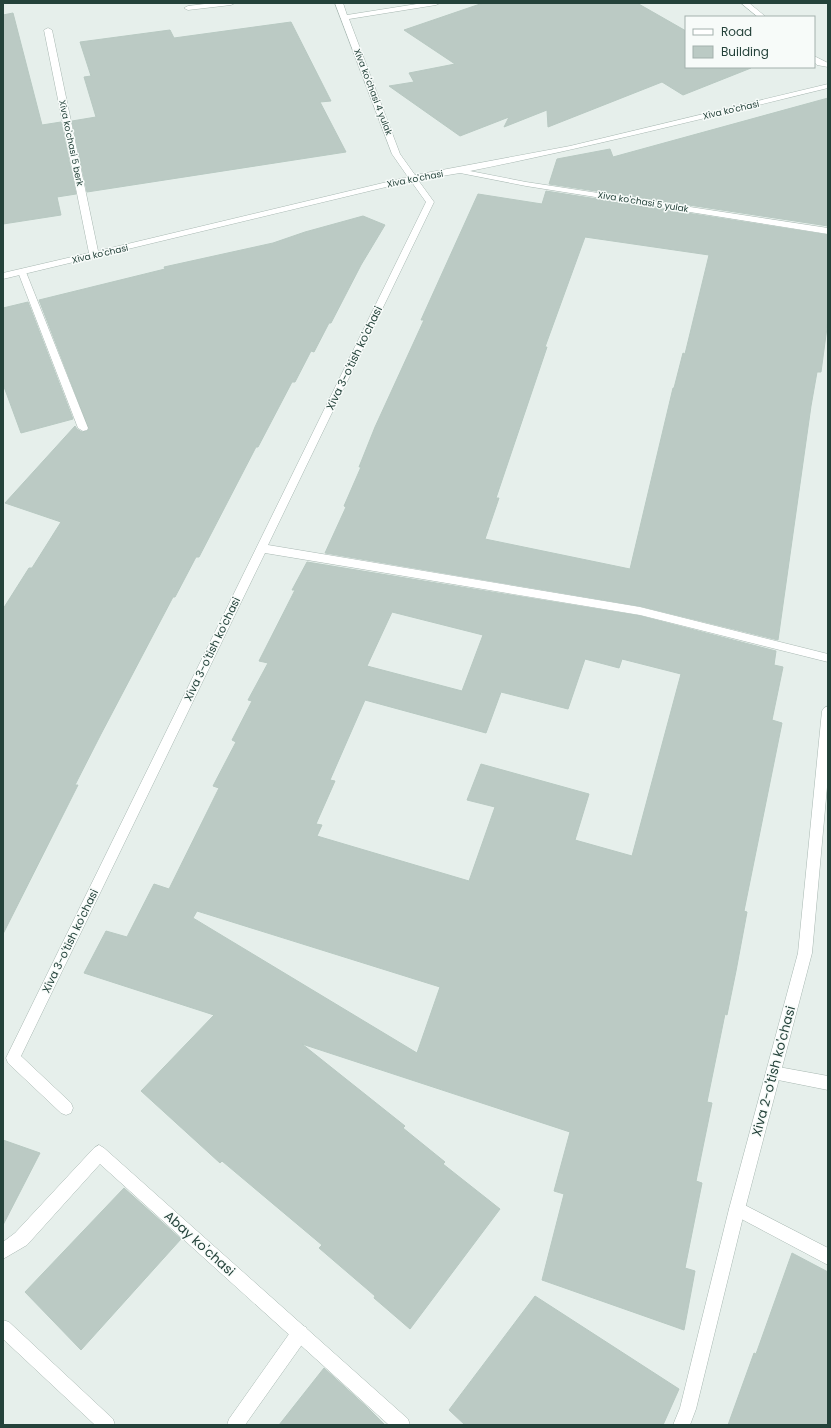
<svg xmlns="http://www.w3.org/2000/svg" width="831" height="1428" font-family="Poppins,sans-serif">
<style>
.building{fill:#bbcac4;stroke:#b8c9c2;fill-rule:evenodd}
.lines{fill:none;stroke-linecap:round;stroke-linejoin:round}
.lane-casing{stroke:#a8b8b2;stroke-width:1}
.street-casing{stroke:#a8b8b2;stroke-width:1}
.lane{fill:#fff;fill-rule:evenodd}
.street{fill:#fff;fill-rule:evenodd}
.labels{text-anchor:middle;stroke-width:3;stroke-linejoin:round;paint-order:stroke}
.far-street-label{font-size:9px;fill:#24423a;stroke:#f7fbf9}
.street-label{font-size:11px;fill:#24423a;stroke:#f7fbf9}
.near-street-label{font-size:13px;fill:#24423a;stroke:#f7fbf9}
</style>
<rect width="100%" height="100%" fill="#e6efeb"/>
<!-- building -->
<g class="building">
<path d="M483 3H637L686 31V67L751 68 683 95 662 82 548 127 547 110 504 127 509 117 460 136 389 86 414 82 409 73 455 64 404 30Z"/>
<path d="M13 13 42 125 61 122 76 194 57 197 61 215 3 224V15Z"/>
<path d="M291 22 331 101 320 102 346 152 87 192 72 121 96 117 84 77 91 76 80 42 170 30 174 38Z"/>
<path d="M828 98V226L549 184 557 159 610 149 613 157Z"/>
<path d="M546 191 828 235V320L821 372H817L811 406 778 640 640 606 325 553 346 507 344 506 361 467H359L375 427 424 320H421L478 194 542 204ZM585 237 709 255 685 354 683 353 674 388H673L630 569 485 539 499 498H496L547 347H545Z"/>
<path d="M363 216 385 225 361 265 331 323H329L314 352 311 351 295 382H292L258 447H256L199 557H196L175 597H173L101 734 75 785H78L3 934V609L29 568H32L61 522 5 503 75 426 77 429 82 432 87 431 89 429 39 300 165 269 164 267 273 243 305 232Z"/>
<path d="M28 302 73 419 21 433 3 384V308Z"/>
<path d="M307 562 640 616 776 651 774 665 783 667 772 720 782 723 744 911 747 912 736 971 727 1015 725 1014 707 1102 712 1103 696 1181 702 1183 685 1268 695 1271 684 1330 542 1280 564 1194 554 1191 570 1132 302 1044 405 1126 403 1128 445 1162 443 1164 500 1209 410 1329 374 1298 375 1296 319 1248 322 1245 222 1161 220 1163 141 1091 214 1015 84 973 106 931 127 937 154 884 169 889 219 788 213 786 236 742 232 740 252 701 248 700 268 663 259 661 295 590H292ZM392 612 483 635 462 691 367 666ZM585 659 619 668 622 659 681 674 632 856 575 840 589 794 481 764 467 800 495 807 469 881 317 836 322 825 316 824 335 781 330 780 365 700 486 733 501 692 568 709ZM197 911 440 987 417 1053 193 918Z"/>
<path d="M3 1140 40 1153 3 1225Z"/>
<path d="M124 1188 181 1239 81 1350 25 1292Z"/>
<path d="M792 1253 828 1272V1425H728L754 1353 756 1354Z"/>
<path d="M535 1296 679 1389 663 1425H465L449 1410Z"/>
<path d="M324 1368 367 1407 385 1425H279Z"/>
</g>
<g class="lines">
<!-- lane casing -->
<g class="lane-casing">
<g id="lane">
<path d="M213 3H235L231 5 188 10 184 8 188 6Z"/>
<path d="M22 269 26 272 88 428 87 430 83 431 78 428 18 272Z"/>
<path d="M773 1066 828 1076V1090L768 1078 766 1073 768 1068Z"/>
<path d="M737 1201 828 1248V1265L732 1214 729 1209 732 1204Z"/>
<path d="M3 1320 9 1322 113 1419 115 1425H95L3 1339Z"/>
<path d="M300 1325 306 1327 308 1333 306 1339 245 1425H227L229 1419 294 1327Z"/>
</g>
</g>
<!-- street casing -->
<g class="street-casing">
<g id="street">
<path d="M335 3H343L347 15 423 3H440L436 5 349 19 400 154 415 175 570 146 828 84V88C709 117 590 147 470 171L526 182 828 228V234L526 186 460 173 418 180 434 202 268 545 640 607 828 654V662L640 615 265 553 21 1056 71 1103 73 1108 71 1113 66 1115 61 1113 8 1063 6 1058 426 202 411 181 3 279V273L89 253 44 30 48 28 52 30 98 251 408 177 392 154Z"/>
<path d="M741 3H749L766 17H758Z"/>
<path d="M814 56 828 63V67L817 65 814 62Z"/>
<path d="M828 706V776L812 953 745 1209 696 1409 690 1425H673L680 1408 729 1209 798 953 822 711 824 708Z"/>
<path d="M99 1145 104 1148 408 1419 410 1425H389L100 1164 27 1245 3 1259V1242L15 1233 94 1148Z"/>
</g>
</g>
<!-- lane -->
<use href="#lane" class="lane"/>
<!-- street -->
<use href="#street" class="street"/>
</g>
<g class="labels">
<!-- far-street labels -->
<g class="far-street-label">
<text transform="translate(373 92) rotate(69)" y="3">Xiva ko'chasi 4 yulak</text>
<text transform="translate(731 110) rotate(-13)" y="3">Xiva ko'chasi</text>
<text transform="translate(71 143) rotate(78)" y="3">Xiva ko'chasi 5 berk</text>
<text transform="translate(415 179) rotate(-11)" y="3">Xiva ko'chasi</text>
<text transform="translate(643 202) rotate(9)" y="3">Xiva ko'chasi 5 yulak</text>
<text transform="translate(100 254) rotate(-13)" y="3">Xiva ko'chasi</text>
</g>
<!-- street labels -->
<g class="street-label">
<text transform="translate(354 358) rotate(-64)" y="4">Xiva 3-o'tish ko'chasi</text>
<text transform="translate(212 649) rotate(-64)" y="4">Xiva 3-o'tish ko'chasi</text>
<text transform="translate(70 941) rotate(-64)" y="4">Xiva 3-o'tish ko'chasi</text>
</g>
<!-- near-street labels -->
<g class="near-street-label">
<text transform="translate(773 1071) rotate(-75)" y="5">Xiva 2-o'tish ko'chasi</text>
<text transform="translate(200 1243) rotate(42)" y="5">Abay ko'chasi</text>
</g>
</g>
<!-- border -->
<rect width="831" height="1428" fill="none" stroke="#24423a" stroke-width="8"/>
<!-- legend -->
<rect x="685" y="16" width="130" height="52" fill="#f7fbf9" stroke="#a3b1ad"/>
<rect x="693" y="29" width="20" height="6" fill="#ffffff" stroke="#a3b1ad"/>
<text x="721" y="36" font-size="12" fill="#24423a">Road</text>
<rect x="693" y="46" width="20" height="12" fill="#bbcac4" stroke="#a3b1ad"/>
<text x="721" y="56" font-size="12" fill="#24423a">Building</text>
</svg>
